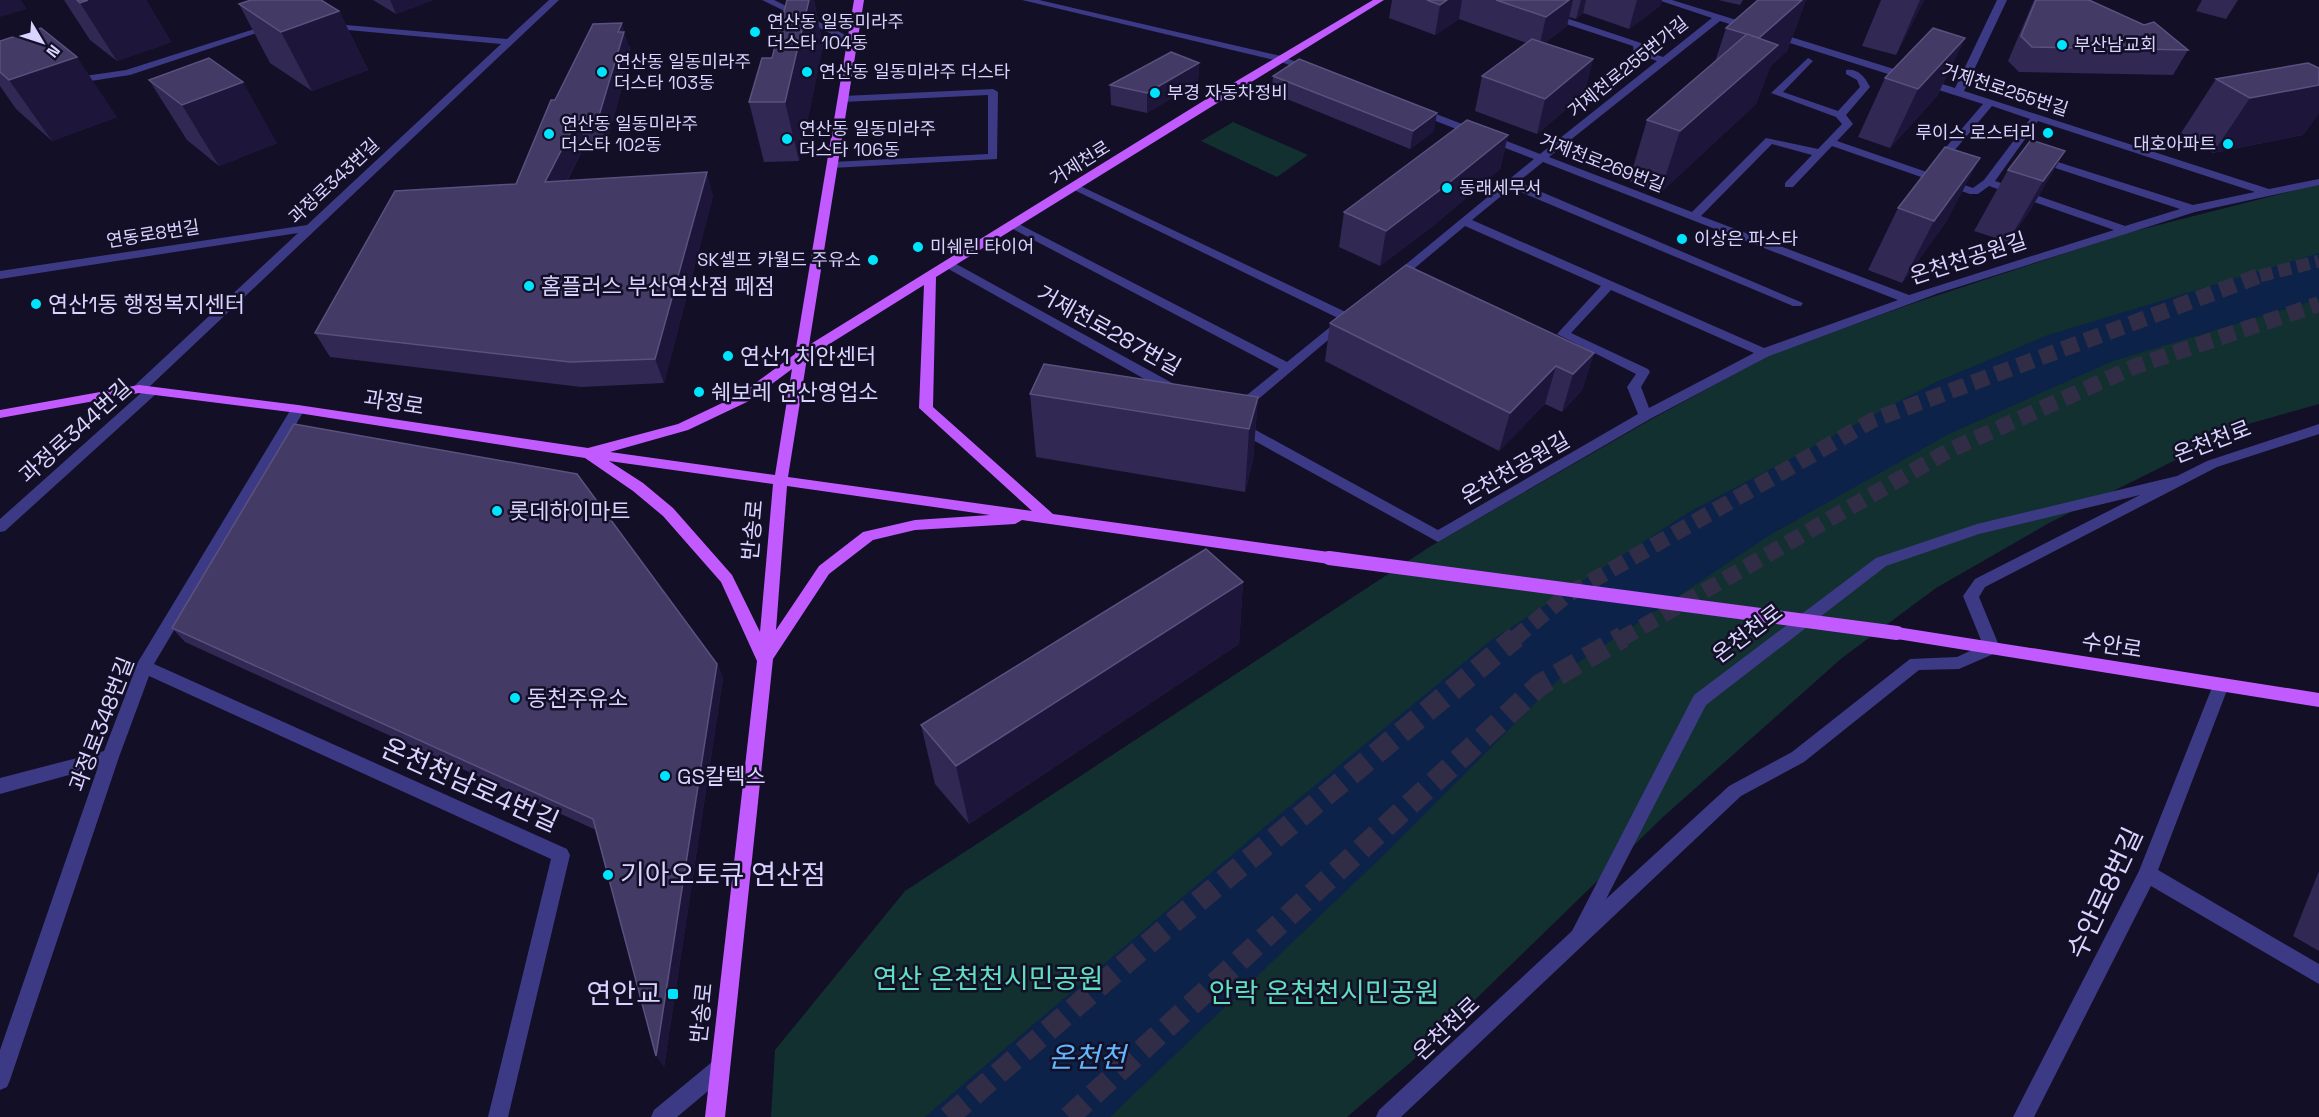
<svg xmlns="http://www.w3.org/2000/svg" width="2319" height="1117" font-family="'Space Grotesk','Noto Sans KR',sans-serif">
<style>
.green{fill:#12302f}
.water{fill:#0c2248}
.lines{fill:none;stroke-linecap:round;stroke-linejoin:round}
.highway-tunnel-far2{stroke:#312d47;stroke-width:13;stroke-dasharray:13 6;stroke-linecap:butt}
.highway-tunnel-far1{stroke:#312d47;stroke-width:16;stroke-dasharray:16 8;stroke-linecap:butt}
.highway-tunnel{stroke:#312d47;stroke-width:22;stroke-dasharray:22 11;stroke-linecap:butt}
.minor{fill:#3d3a85;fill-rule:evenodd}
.major{fill:#c25bff;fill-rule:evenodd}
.major-bridge{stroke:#c25bff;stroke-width:14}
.wall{fill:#312854}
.shaded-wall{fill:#1d163a}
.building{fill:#433a66;stroke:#5a527e;stroke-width:1.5}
.poi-dot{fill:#00e5ff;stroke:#130f26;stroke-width:2}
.labels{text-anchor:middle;stroke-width:5;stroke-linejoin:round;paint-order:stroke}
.far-poi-label{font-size:18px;fill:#d9d4ff;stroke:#130f26;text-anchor:start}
.far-street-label{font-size:18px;fill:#d9d4ff;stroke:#130f26}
.street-label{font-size:22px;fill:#d9d4ff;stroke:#130f26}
.poi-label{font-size:22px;fill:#d9d4ff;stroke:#130f26;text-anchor:start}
.near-street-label{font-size:27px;fill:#d9d4ff;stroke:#130f26}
.near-poi-label{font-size:27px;fill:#d9d4ff;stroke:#130f26;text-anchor:start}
.near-park-label{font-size:27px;fill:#5fe0c0;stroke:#130f26}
.near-water-label{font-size:28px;font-style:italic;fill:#62b6ff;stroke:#130f26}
</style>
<rect width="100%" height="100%" fill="#130f26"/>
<!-- green -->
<g class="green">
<path d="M1233 122 1308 155 1277 177 1201 141Z"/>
<path d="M2319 184V404L2248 424 2049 523 1936 588 1842 658 1663 817 1410 1063 1347 1117H771L775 1050 905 891 1431 546 1650 420 1770 355 1917 302 2127 233Z"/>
</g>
<!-- water -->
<path class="water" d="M2319 253V299L2113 361 1949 434 1770 535 1570 668 1390 849 1110 1117H925L1267 825 1490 641 1689 512 1936 382 2048 335Z"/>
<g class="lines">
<!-- highway-tunnel-far2 -->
<path class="highway-tunnel-far2" d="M2260 276 2319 261"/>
<!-- highway-tunnel-far1 -->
<g class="highway-tunnel-far1">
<path d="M1514 639 1567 595 1873 420 2264 274"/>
<path d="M1621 639 1948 451 2136 366 2319 304"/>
</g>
<!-- highway-tunnel -->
<g class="highway-tunnel">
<path d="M948 1117 1164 930 1516 637"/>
<path d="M1069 1117 1540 685 1623 637"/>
</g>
<!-- minor -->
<g class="minor">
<path d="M549 0H559L149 387 156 388 158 391 156 394 5 531 0 532V519L141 393 134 392 132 389 134 386 298 233 0 279V271L307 225 501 44 326 28 323 27V23L507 39Z"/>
<path d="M762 0H774L858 41 850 43Z"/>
<path d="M1022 0H1039L1281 56 1317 70 1312 73 1278 61Z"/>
<path d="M1658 0H1672L1955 88 1997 0H2007L1964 91 2269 189 2319 179V185L2195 212 1939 293 1769 356 1650 419 1438 542 1233 429 1231 426 1233 423H1243L1438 530 1638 414 1627 387 1636 374 1557 334 1601 286 1465 226 1398 282H1390L1388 279 1534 159 1415 113V109H1423L1540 154 1657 61 1634 53 1633 46 1545 17V13H1551L1641 43 1642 50 1663 57 1712 18ZM1720 21 1983 104 1935 160V164H1943L1992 106 2030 119 1984 180 1973 188 1837 141 1853 124 1846 115 1870 87C1865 77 1858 68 1846 70V74L1857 80 1860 87 1838 111 1783 92 1811 63 1813 61 1808 58 1771 93 1836 117 1842 124 1818 149 1766 138 1692 212 1549 157ZM2038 121 2255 192 2193 205 2042 157H2034V161L2180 209 2125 226 1995 181ZM1772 144 1812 155 1785 183V187H1793L1832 146 1970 194H1978L1989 186 2114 230 1909 295 1701 216ZM1543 162 1898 300 1764 348 1472 220 1511 188 1793 306H1801L1803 303 1518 182ZM1611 290 1754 353 1649 408 1641 387 1650 372 1648 369 1571 333Z"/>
<path d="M270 24 278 26 130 75 71 84 66 81 71 78 126 70Z"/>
<path d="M993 89 998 92 997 159 832 168 827 165 832 162 988 154V95L843 102 838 99 843 96Z"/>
<path d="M1074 183 1352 315 1354 318 1242 413H1232L1230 410 1232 407 1279 369 1009 227V223H1017L1287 362 1340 319 1070 188V184Z"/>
<path d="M949 260 1183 389 1185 392 1183 395H1173L945 267V261Z"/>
<path d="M298 405 305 409 154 664 567 849 570 855 508 1117H488L551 859 149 676 119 757 10 1080 7 1087 0 1090V1050L98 767 0 794V778L104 751 138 662 291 409Z"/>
<path d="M2319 424V434L2217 467 1985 587 1979 597 2000 648 1998 652 1959 669 1919 670 1804 762 1741 796 1401 1117H1376L1379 1110 1572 931 1694 695 1876 558 1977 524 2177 476 2207 461ZM2140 495 1975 579 1963 596 1983 645 1957 657 1910 659 1792 752 1729 786 1606 899 1706 705 1886 566 1979 534Z"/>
<path d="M2221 678 2227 680 2229 685 2158 870 2319 964V984L2151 886 2034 1117H2013L2139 871 2213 685 2215 680Z"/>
<path d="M719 1059 726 1062 729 1069 726 1076 677 1117H651L654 1110 712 1062Z"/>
</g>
<!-- major -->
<g class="major">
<path d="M854 0H864L809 345 1213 95 1373 0H1384L936 277 933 407 1053 514 1329 552 1334 554 1336 558 1334 562 1329 564 1022 520 1015 524 915 530 873 540 829 574 773 659 725 1117H705L757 661 721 582 663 516 633 491 585 458 298 413 139 393 0 418V410L139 385 298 405 588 448 678 424 739 395 795 354ZM924 285 919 408 1032 511 788 477 807 358ZM792 369 775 475 610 452 688 430 749 401ZM609 461 773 484 760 632 732 575 673 508 643 483ZM787 486 990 515 915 520 863 532 819 566 776 630Z"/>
<path d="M1897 627 2319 693V707L1897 639 1891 637 1889 633 1891 629Z"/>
</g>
<!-- major-bridge -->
<path class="major-bridge" d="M1329 558 1897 633"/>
</g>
<!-- wall -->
<g class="wall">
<path d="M64 0H146L171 42 117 61 90 40Z"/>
<path d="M373 0H433L396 14Z"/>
<path d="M787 0H814L823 46 799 161 764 162 749 102 772 58Z"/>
<path d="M1392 0H1662L1660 6 1629 29 1583 13 1576 19 1569 17 1567 26 1545 43 1593 59 1584 94 1537 134 1475 111 1482 76 1527 43 1459 19 1435 35 1389 18Z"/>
<path d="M1718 0H1743L1740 5Z"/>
<path d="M1758 0H1806L1787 51 1770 67 1756 104 1660 193 1629 181 1647 120 1715 62 1726 28Z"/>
<path d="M1881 0H1924L1896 55 1862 46Z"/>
<path d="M2034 0H2089L2188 50 2173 75 2019 72 2008 61Z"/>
<path d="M2202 0H2238L2226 19 2196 11Z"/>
<path d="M239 4 339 11 368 70 312 91 270 63Z"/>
<path d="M1965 38 1937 96 1890 148 1858 137 1885 78Z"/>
<path d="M0 41 117 117 52 141 16 109 0 86Z"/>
<path d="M629 45 631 54 607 142 586 143 567 181 713 196 664 383 581 387 330 357 315 333 516 184Z"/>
<path d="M1199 63 1198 82 1147 113 1111 105 1110 85Z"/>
<path d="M2319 68V113L2303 135 2213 153 2181 133 2216 79Z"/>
<path d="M1273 76 1434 131 1410 149 1272 93Z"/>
<path d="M149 80 277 143 219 166 187 140Z"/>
<path d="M1508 135 1500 169 1434 225 1380 266 1339 247 1344 212Z"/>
<path d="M2065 151 2029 212 2008 242 1974 231 2008 170Z"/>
<path d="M1898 208 1948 219 1902 283 1868 270Z"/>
<path d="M1330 323 1594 353 1582 390 1562 412 1545 404 1499 451 1325 361Z"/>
<path d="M1030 394 1258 397 1253 460 1245 492 1036 457Z"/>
<path d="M1243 582 1239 644 969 824 935 784 921 725Z"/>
<path d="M172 628 717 664 723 678 664 1067 596 830 185 642Z"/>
<path d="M2319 871V951L2293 936Z"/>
</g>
<!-- shaded-wall -->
<g class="shaded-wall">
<path d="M0 0H21L27 9 0 17Z"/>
<path d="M88 0H146L171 42 117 61 80 3Z"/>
<path d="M390 0H433L396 14Z"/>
<path d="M809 0H814L823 46 799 161 785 102Z"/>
<path d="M1447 0H1462L1459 19 1435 35 1440 5Z"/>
<path d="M1569 0H1573L1567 26 1539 48 1546 17Z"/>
<path d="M1581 0H1586L1583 13 1576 19Z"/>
<path d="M1637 0H1662L1660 6 1629 29Z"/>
<path d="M1802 0H1806L1787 51 1770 67 1756 104 1660 193 1680 131 1759 39Z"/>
<path d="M1920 0H1924L1896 55 1916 9Z"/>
<path d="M339 11 368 70 312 91 281 32Z"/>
<path d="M622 23 631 54 607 142 598 119 618 32Z"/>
<path d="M1965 38 1937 96 1890 148 1918 89Z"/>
<path d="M77 57 117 117 52 141 9 80Z"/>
<path d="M1593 59 1584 94 1537 134 1545 99Z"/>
<path d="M1199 63 1198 82 1147 113V93Z"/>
<path d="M243 82 277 143 219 166 182 105Z"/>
<path d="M2319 85V113L2303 135 2213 153 2250 98Z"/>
<path d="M1437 113 1434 131 1410 149 1413 131Z"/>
<path d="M577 120 586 143 554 205 545 182Z"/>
<path d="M1508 135 1500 169 1434 225 1380 266 1386 231Z"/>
<path d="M2065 151 2029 212 2008 242 2043 181Z"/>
<path d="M1980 158 1948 219 1902 283 1934 221Z"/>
<path d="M707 172 713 196 664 383 655 359Z"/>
<path d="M1594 353 1582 390 1562 412 1573 374Z"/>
<path d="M1556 366 1545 404 1499 451 1510 413Z"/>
<path d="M1258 397 1253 460 1245 492 1249 429Z"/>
<path d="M1243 582 1239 644 969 824 956 766Z"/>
<path d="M717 664 723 678 664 1067 656 1056Z"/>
</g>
<!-- building -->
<g class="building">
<path d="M77 0H88L80 3Z"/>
<path d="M251 0H321L339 11 281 32 239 4Z"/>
<path d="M787 0H809L785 102H749L762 58H772Z"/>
<path d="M1427 0H1447L1440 5Z"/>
<path d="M1496 0H1569L1546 17Z"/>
<path d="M1758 0H1802L1759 38 1726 28Z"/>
<path d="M2036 0H2089L2144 25 2154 22 2188 50 2032 47 2021 36Z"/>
<path d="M622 23 618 32H624L598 119 577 120 545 182 707 172 655 359 570 362 315 333 395 191 516 184 551 100H555L593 24Z"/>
<path d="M41 28 77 57 9 80 0 72V41Z"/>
<path d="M1933 28 1965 38 1918 89 1885 78Z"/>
<path d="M1747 34 1778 45 1680 131 1647 120Z"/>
<path d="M1532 39 1593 59 1545 99 1482 76Z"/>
<path d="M1171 52 1199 63 1147 93 1110 85Z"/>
<path d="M209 58 243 82 182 105 149 80Z"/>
<path d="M1299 59 1437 113 1413 131 1273 76Z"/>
<path d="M2308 63 2319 68V85L2250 98 2216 79Z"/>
<path d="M1467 120 1508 135 1440 190 1386 231 1344 212Z"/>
<path d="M2031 140 2065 151 2043 181 2008 170Z"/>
<path d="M1945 147 1980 158 1934 221 1898 208Z"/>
<path d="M1406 265 1594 353 1573 374 1556 366 1510 413 1330 323Z"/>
<path d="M1044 364 1258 397 1249 429 1030 394Z"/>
<path d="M294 424 577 474 717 664 656 1056 593 819 172 628Z"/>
<path d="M1206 549 1243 582 956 766 921 725Z"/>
</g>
<!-- markers -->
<g class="poi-dot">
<circle cx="755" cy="32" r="6"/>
<circle cx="2062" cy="45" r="6"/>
<circle cx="602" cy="72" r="6"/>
<circle cx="807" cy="72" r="6"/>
<circle cx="1155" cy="93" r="6"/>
<circle cx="2048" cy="133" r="6"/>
<circle cx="549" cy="134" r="6"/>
<circle cx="787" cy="139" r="6"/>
<circle cx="2228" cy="144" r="6"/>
<circle cx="1447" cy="188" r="6"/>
<circle cx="1682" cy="239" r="6"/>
<circle cx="918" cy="247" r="6"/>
<circle cx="873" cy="260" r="6"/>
<circle cx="529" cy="286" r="6"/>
<circle cx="36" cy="304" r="6"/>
<circle cx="728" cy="356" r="6"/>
<circle cx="699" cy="392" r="6"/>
<circle cx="497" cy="511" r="6"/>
<circle cx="515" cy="698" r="6"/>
<circle cx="665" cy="776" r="6"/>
<circle cx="608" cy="875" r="6"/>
<rect x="667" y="988" width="12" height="12" rx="3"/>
</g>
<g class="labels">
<!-- far-poi labels -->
<g class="far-poi-label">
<text x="767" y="28">연산동 일동미라주<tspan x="767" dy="21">더스타 104동</tspan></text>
<text x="2074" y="51">부산남교회</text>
<text x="614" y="68">연산동 일동미라주<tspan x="614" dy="21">더스타 103동</tspan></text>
<text x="819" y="78">연산동 일동미라주 더스타</text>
<text x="1167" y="99">부경 자동차정비</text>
<text x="561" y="130">연산동 일동미라주<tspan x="561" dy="21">더스타 102동</tspan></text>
<text x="799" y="135">연산동 일동미라주<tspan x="799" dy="21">더스타 106동</tspan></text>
<text x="2036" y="139" text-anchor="end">루이스 로스터리</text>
<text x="2216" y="150" text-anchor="end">대호아파트</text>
<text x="1459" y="194">동래세무서</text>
<text x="1694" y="245">이상은 파스타</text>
<text x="930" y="253">미쉐린 타이어</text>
<text x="861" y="266" text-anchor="end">SK셀프 카월드 주유소</text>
</g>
<!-- far-street labels -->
<g class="far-street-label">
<text transform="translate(1628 67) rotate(-39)" y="6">거제천로255번가길</text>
<text transform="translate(2005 90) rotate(18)" y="6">거제천로255번길</text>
<text transform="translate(1080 163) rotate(-32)" y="6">거제천로</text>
<text transform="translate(1602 163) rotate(21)" y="6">거제천로269번길</text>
<text transform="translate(334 181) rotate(-43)" y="6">과정로343번길</text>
<text transform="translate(153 234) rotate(-9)" y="6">연동로8번길</text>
</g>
<!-- street labels -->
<g class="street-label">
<text transform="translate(1968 258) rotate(-18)" y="8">온천천공원길</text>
<text transform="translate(1109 330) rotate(29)" y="8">거제천로287번길</text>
<text transform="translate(394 402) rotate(9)" y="8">과정로</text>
<text transform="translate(75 431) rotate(-42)" y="8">과정로344번길</text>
<text transform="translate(2212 441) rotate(-21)" y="8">온천천로</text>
<text transform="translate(1515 468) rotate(-30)" y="8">온천천공원길</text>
<text transform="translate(752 530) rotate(-85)" y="8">반송로</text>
<text transform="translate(1747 633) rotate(-37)" y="8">온천천로</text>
<text transform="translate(2112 645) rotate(9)" y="8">수안로</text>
<text transform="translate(101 724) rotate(-69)" y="8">과정로348번길</text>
<text transform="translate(701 1013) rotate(-84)" y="8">반송로</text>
<text transform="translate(1446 1028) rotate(-43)" y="8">온천천로</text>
</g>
<!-- poi labels -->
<g class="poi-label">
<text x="541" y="294">홈플러스 부산연산점 페점</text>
<text x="48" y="312">연산1동 행정복지센터</text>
<text x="740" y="364">연산1 치안센터</text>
<text x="711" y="400">쉐보레 연산영업소</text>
<text x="509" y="519">롯데하이마트</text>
<text x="527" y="706">동천주유소</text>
<text x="677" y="784">GS칼텍스</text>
</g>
<!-- near-street labels -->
<g class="near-street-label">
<text transform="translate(470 785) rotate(24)" y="9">온천천남로4번길</text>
<text transform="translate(2105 893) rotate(-65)" y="9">수안로8번길</text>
</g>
<!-- near-poi labels -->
<g class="near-poi-label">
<text x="620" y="884">기아오토큐 연산점</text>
<text x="661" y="1003" text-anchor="end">연안교</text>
</g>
<!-- near-park labels -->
<g class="near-park-label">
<text x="988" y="988">연산 온천천시민공원</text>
<text x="1324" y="1002">안락 온천천시민공원</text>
</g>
<!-- near-water labels -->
<g class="near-water-label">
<text x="1087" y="1067">온천천</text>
</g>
</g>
<!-- north arrow -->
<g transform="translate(42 42) rotate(129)" stroke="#130f26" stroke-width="4.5" paint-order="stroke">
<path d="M0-4.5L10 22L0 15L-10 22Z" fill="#d9d4ff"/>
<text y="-9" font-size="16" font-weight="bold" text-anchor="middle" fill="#d9d4ff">N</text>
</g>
</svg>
